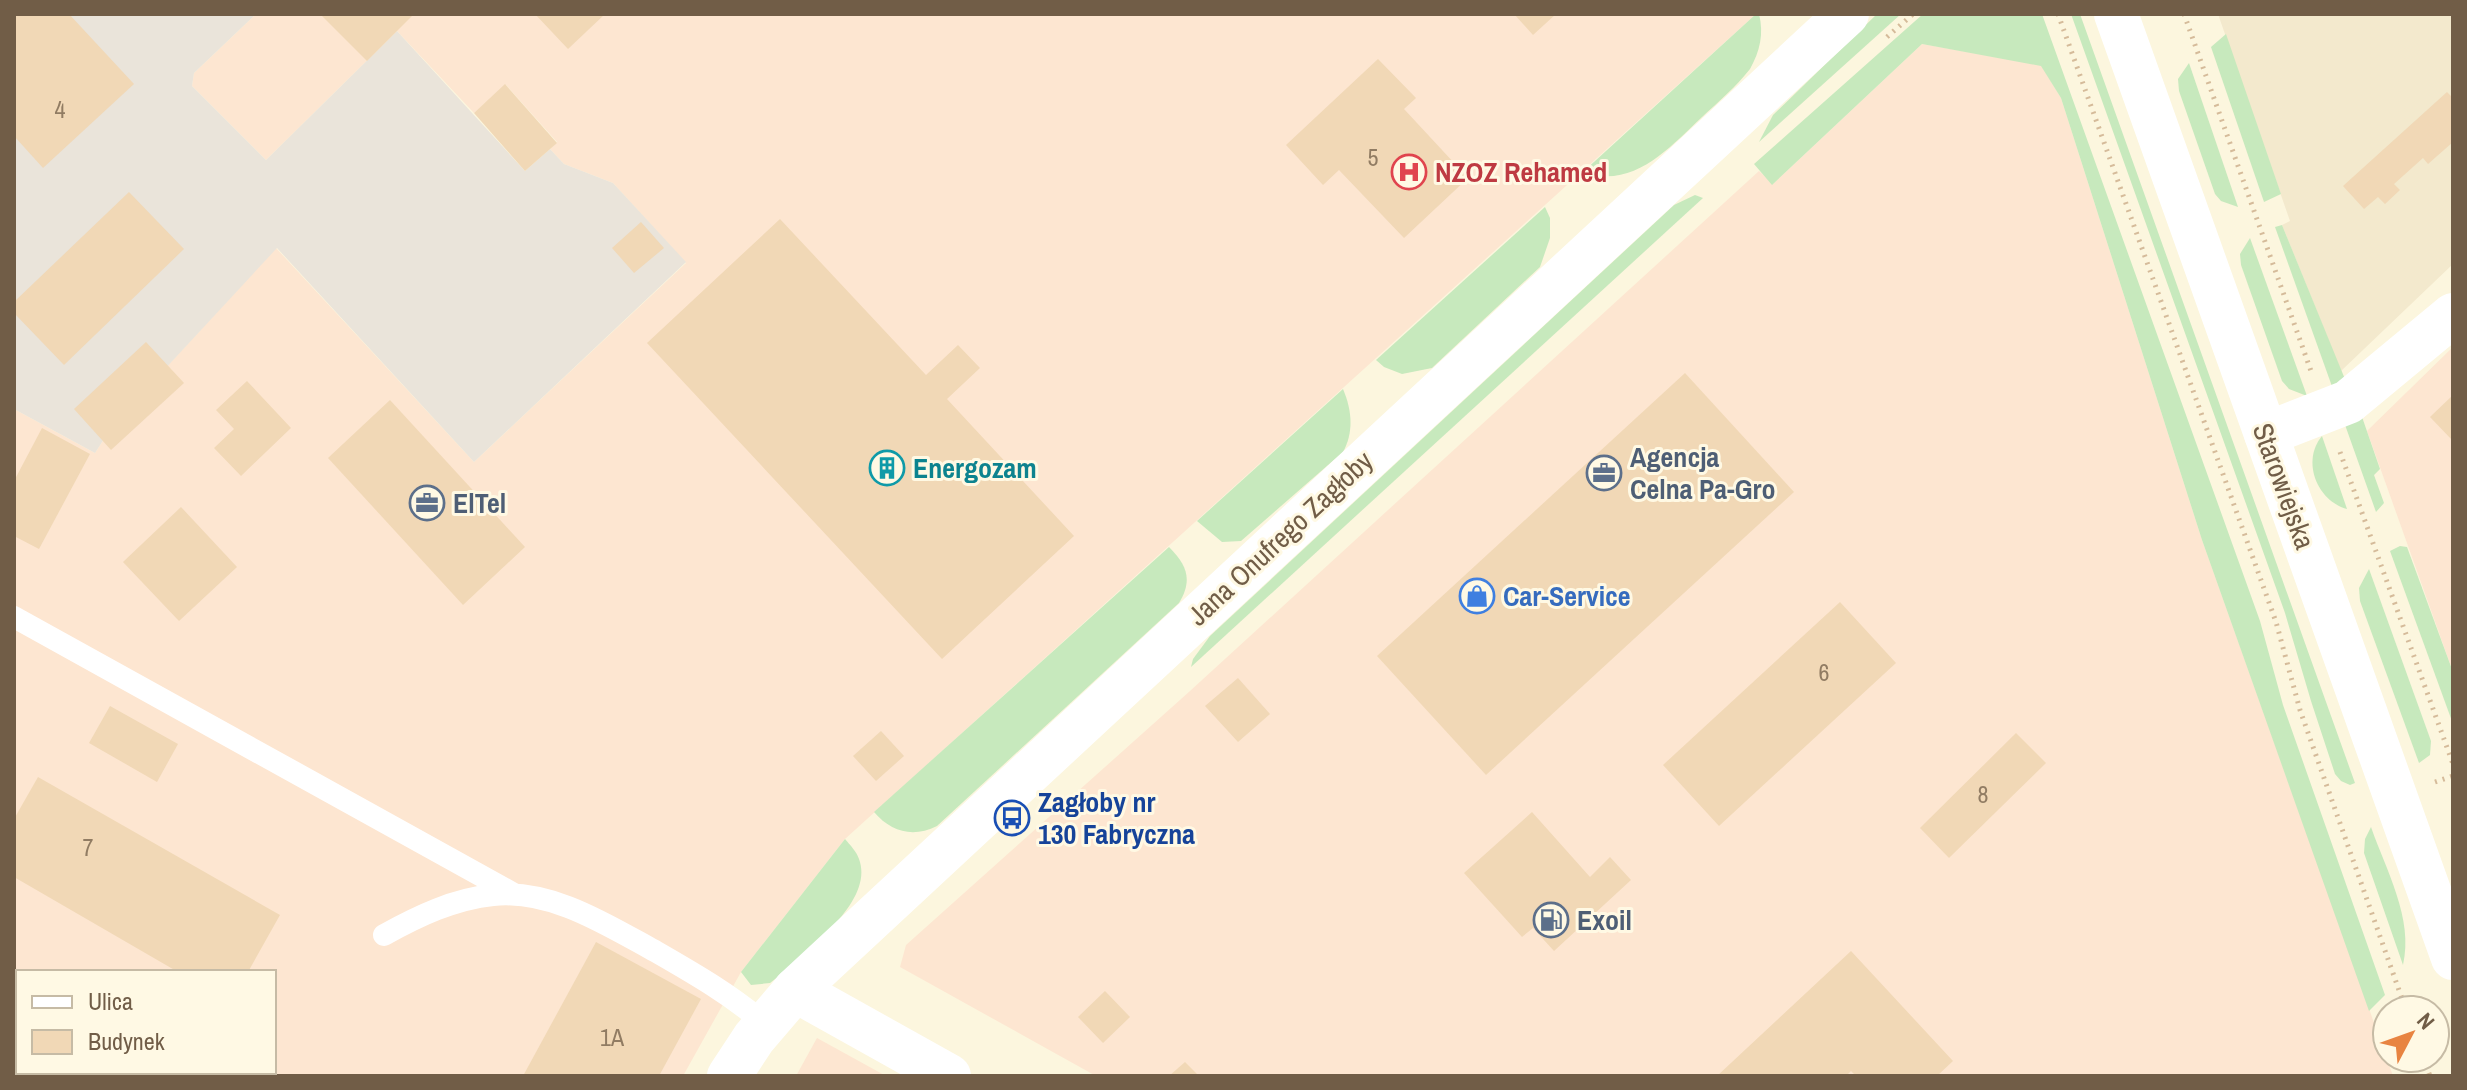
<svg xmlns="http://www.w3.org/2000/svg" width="2467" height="1090" font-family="'Archivo Narrow',sans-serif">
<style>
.residential{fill:#f3e9cd}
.commercial{fill:#fde6d1}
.industrial{fill:#eae4da}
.grass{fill:#c7e9bd}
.building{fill:#f1d8b6}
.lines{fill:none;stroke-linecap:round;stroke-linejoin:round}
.path{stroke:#d5bb9a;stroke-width:5;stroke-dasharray:2 6;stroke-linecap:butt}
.lane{stroke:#fff;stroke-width:22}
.street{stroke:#fff;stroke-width:44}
.secondary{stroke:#fff;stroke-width:44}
.labels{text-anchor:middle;stroke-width:6;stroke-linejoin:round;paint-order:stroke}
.number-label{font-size:24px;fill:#917c63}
.health-label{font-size:28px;font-weight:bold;fill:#be3a42;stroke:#fff9e4;text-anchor:start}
.service-label{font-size:28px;font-weight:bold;fill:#4e5e75;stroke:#fff9e4;text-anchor:start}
.culture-label{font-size:28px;font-weight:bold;fill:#0d838f;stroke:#fff9e4;text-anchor:start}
.street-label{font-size:28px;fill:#715d47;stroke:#fff9e4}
.shop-label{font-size:28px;font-weight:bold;fill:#366cbe;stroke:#fff9e4;text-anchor:start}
.transit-label{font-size:28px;font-weight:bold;fill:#164399;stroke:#fff9e4;text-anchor:start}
</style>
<rect width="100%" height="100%" fill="#fcf6de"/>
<!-- residential -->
<path class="residential" d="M2218 14H2453V264L2341 371 2282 225 2290 221Z"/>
<!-- commercial -->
<g class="commercial">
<path d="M256 14H1756L845 839 741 972 683 1076H207L200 1072H274V972L18 974 14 972V409L95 453 113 425 276 248 474 462 686 263 613 183 564 164 550 149 557 142 506 85 474 113 397 31 266 160 192 86 194 73Z"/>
<path d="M1922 44 2041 65 2061 98 2202 540 2393 1076H1096L900 967 906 945 1190 691 1759 171 1773 184Z"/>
<path d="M2453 347V672L2367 431Z"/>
<path d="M817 1038 886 1076H796Z"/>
</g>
<!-- industrial -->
<path class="industrial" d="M14 14H256L194 73 192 86 266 160 397 31 525 171 550 149 564 164 613 183 686 262 474 462 277 248 113 425 95 453 14 409Z"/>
<!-- grass -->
<g class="grass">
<path d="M1756 14H1759C1764 34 1760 51 1750 69 1736 87 1718 102 1701 118 1669 148 1633 190 1583 172Z"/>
<path d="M1877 14H1901L1759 142 1773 115Z"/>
<path d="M1923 14H2042L2260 621 2283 705 2385 995 2369 1011 2202 540 2061 98 2041 66 1922 44 1772 185 1754 164Z"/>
<path d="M2071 14H2080L2355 783 2350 785 2341 781 2335 774 2311 701 2285 613Z"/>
<path d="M2226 34 2281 194 2264 202 2211 47Z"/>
<path d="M2189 63 2238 207 2221 201 2215 194 2179 91 2178 79Z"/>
<path d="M1695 195 1703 198 1191 667 1193 659 1210 636 1674 205Z"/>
<path d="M1545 207 1550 218V238L1540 267 1432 368 1402 374 1384 367 1376 360Z"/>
<path d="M2282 225 2347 384 2334 392 2275 227Z"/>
<path d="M2250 238 2307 396 2289 389 2282 381 2241 265 2240 254Z"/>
<path d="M1343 389C1352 410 1354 432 1343 452L1241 541 1222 542 1197 521Z"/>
<path d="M2361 414 2380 469 2374 475 2384 503 2376 512 2344 422Z"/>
<path d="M2322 436 2347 509C2317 501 2301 461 2322 436Z"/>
<path d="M2400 546 2407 547 2453 672V724L2390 551Z"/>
<path d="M1169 547C1187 565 1193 580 1179 603L937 826C913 838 891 832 874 812Z"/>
<path d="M2369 569 2431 741 2430 755 2419 763 2360 601 2359 588Z"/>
<path d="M2371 827C2386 870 2414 919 2403 965L2364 853 2365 839Z"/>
<path d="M845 839C850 845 857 852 859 859 875 902 806 950 779 976L770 983 751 985 741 972Z"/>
</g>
<!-- building -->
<g class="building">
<path d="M14 14H69L134 84 43 168 14 136Z"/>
<path d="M320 14H414L367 61Z"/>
<path d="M535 14H605L568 49Z"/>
<path d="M1514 14H1556L1533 35Z"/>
<path d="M1378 59 1416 98 1404 109 1468 178 1404 238 1339 170 1323 185 1286 145Z"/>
<path d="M505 84 557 143 525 171 474 113Z"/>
<path d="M2447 92 2453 98V142L2428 164 2423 158 2394 184 2400 190 2385 204 2378 197 2364 209 2343 186Z"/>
<path d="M129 192 184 249 64 365 14 313V302Z"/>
<path d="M780 219 926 375 958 345 980 368 947 399 1074 536 942 659 647 343Z"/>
<path d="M641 222 664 248 634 273 612 248Z"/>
<path d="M146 342 184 383 111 450 74 409Z"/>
<path d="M1685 373 1794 492 1486 775 1377 656Z"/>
<path d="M247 381 291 428 241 476 214 448 234 429 216 410Z"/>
<path d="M2453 395V441L2430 417Z"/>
<path d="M390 400 525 547 463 605 328 458Z"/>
<path d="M42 428 90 454 39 549 14 536V481Z"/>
<path d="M181 507 237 567 179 621 123 562Z"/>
<path d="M1840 602 1896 663 1719 826 1663 765Z"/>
<path d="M1238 678 1270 714 1238 742 1205 706Z"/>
<path d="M110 706 178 744 157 782 89 743Z"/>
<path d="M881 731 904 756 876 781 853 756Z"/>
<path d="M2016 733 2046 763 1949 858 1920 828Z"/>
<path d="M38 777 280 915 248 972H178L14 877V819Z"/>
<path d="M1532 812 1590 877 1610 857 1631 880 1554 951 1533 928 1522 937 1464 873Z"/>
<path d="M596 942 701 999 659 1076H523Z"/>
<path d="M1851 951 1953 1061 1937 1076H1856L1851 1071 1846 1076H1717Z"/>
<path d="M1105 991 1130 1017 1103 1043 1078 1017Z"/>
<path d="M1185 1062 1199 1076H1169Z"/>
</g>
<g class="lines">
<!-- path -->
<g class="path">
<path d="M2058 14 2276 622 2300 710 2406 1010"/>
<path d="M2184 14 2311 371"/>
<path d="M1887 37 1913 14"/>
<path d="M2340 452 2453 764"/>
<path d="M2435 782 2453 776"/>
<path d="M2423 1058 2430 1076"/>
</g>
<!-- lane -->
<g class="lane">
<path d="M14 617 514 894"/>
<path d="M384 935C418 916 454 899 493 895 550 889 604 923 653 950 693 973 730 994 765 1024"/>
</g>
<!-- street -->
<g class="street">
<path d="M2266 434 2348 402 2453 315"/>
<path d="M795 990 949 1076"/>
<path d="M729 1076 754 1038 795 990 1847 14"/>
</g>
<!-- secondary -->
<path class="secondary" d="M2116 14 2453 958"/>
</g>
<!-- icons -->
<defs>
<g id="hospital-ring" transform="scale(1.8)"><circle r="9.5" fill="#fff9e4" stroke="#e0444e" stroke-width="1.5"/><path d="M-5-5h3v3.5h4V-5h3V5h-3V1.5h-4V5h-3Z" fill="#e0444e"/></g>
<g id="building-ring" transform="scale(1.8)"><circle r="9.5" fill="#fff9e4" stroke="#0f9aa8" stroke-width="1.5"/><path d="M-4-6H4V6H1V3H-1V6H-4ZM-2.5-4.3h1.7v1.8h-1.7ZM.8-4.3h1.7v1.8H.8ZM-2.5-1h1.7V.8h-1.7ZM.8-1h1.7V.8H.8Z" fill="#0f9aa8"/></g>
<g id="office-ring" transform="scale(1.8)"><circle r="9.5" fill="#fff9e4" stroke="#5c6f8a" stroke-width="1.5"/><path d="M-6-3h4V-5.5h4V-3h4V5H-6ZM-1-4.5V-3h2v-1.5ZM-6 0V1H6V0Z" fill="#5c6f8a"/></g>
<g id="shop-ring" transform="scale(1.8)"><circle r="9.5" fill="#fff9e4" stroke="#3f7fe0" stroke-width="1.5"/><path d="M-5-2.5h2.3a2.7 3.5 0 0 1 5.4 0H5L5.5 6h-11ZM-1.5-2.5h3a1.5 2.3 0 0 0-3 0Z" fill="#3f7fe0"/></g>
<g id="bus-ring" transform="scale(1.8)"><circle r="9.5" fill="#fff9e4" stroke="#1a4fb4" stroke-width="1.5"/><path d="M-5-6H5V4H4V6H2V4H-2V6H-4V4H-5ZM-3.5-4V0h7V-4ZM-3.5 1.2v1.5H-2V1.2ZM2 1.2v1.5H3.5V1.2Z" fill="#1a4fb4"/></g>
<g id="fuel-ring" transform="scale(1.8)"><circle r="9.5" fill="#fff9e4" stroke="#5c6f8a" stroke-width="1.5"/><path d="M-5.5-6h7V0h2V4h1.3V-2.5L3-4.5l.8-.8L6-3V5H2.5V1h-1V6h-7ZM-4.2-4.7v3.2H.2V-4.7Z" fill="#5c6f8a"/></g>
</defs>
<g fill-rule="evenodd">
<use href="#hospital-ring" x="1409" y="172"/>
<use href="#building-ring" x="887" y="468"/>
<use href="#office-ring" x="1604" y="473"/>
<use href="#office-ring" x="427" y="503"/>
<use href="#shop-ring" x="1477" y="596"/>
<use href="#bus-ring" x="1012" y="818"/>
<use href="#fuel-ring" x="1551" y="920"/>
</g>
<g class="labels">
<!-- number labels -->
<g class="number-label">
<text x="60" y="118">4</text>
<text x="1373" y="166">5</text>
<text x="1824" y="681">6</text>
<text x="1983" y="803">8</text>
<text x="88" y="856">7</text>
<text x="612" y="1046">1A</text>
</g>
<!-- health labels -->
<g class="health-label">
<text x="1435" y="182">NZOZ Rehamed</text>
</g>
<!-- service labels -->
<g class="service-label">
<text x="1630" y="467">Agencja<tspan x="1630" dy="32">Celna Pa-Gro</tspan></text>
<text x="453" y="513">ElTel</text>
<text x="1577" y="930">Exoil</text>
</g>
<!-- culture labels -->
<g class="culture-label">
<text x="913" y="478">Energozam</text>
</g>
<!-- street labels -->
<g class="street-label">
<text transform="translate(2284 486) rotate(70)" y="10">Starowiejska</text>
<text transform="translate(1280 538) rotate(-43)" y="10">Jana Onufrego Zagłoby</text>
</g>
<!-- shop labels -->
<g class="shop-label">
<text x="1503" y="606">Car-Service</text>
</g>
<!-- transit labels -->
<g class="transit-label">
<text x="1038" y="812">Zagłoby nr<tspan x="1038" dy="32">130 Fabryczna</tspan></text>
</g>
</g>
<!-- border -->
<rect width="2467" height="1090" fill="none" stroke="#715d47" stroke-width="32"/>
<!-- legend -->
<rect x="16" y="970" width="260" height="104" fill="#fff9e4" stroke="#c6bba5" stroke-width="2"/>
<rect x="32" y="996" width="40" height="12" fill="#ffffff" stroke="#c6bba5" stroke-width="2"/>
<text x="88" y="1010" font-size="24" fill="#715d47">Ulica</text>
<rect x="32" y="1030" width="40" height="24" fill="#f1d8b6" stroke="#c6bba5" stroke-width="2"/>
<text x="88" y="1050" font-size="24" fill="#715d47">Budynek</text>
<!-- north arrow -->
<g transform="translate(2411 1034) rotate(49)"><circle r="38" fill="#fff9e4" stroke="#c6bba5" stroke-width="2"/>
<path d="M0-6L14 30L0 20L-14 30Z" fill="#e88441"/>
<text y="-12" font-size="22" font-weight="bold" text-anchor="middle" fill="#715d47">N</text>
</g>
</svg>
